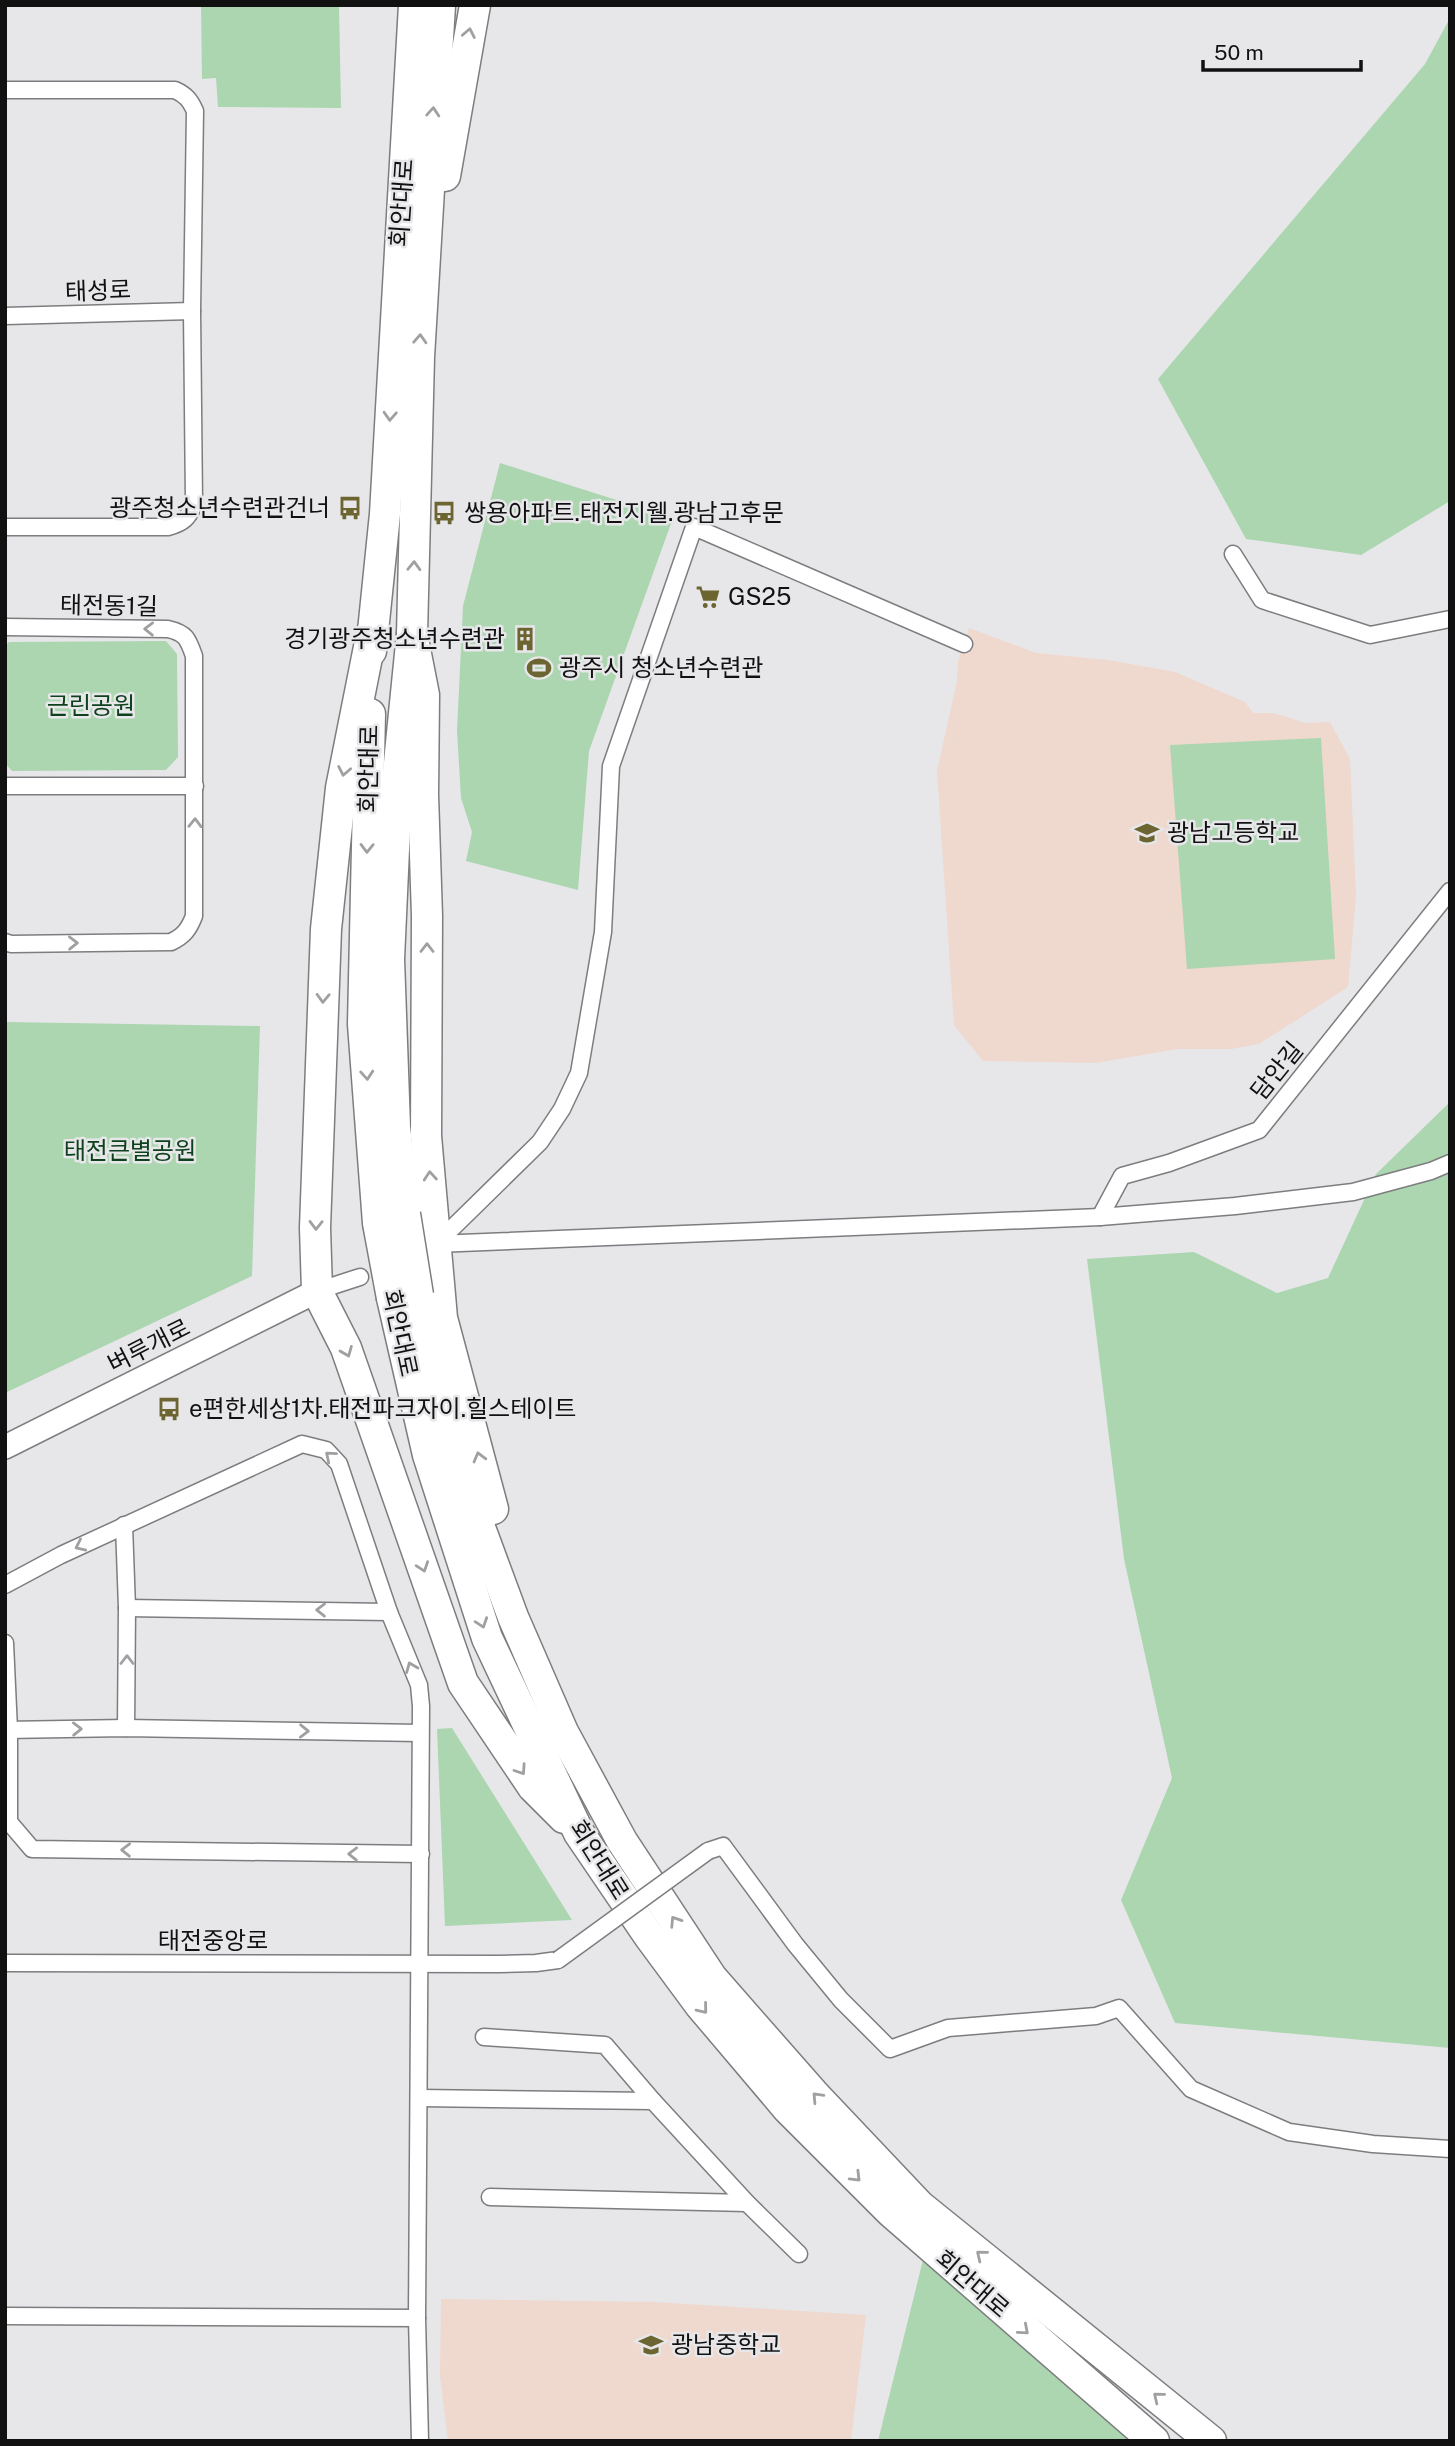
<svg xmlns="http://www.w3.org/2000/svg" width="1455" height="2446" font-family="'Public Sans','Noto Sans KR',sans-serif">
<style>
.education{fill:#efd8cd}
.green{fill:#abd6b0}
.lines{fill:none;stroke-linecap:round;stroke-linejoin:round}
.street-casing{stroke:#7d7d80;stroke-width:19}
.secondary-casing{stroke:#7d7d80;stroke-width:26}
.highway-casing{stroke:#7d7d80;stroke-width:33}
.street{stroke:#fff;stroke-width:16}
.secondary{stroke:#fff;stroke-width:23}
.highway{stroke:#fff;stroke-width:30}
.street-bridge-casing{stroke:#7d7d80;stroke-width:19;stroke-linecap:butt}
.highway-bridge-casing{stroke:#7d7d80;stroke-width:33;stroke-linecap:butt}
.street-bridge{stroke:#fff;stroke-width:16}
.highway-bridge{stroke:#fff;stroke-width:30}
.oneway{stroke:#a0a0a0}
.labels{text-anchor:middle;stroke-width:5;stroke-linejoin:round;paint-order:stroke}
.street-label{font-size:24px;fill:#111112;stroke:#e7e7ea}
.poi-label{font-size:24px;fill:#111112;stroke:#e7e7ea;text-anchor:start}
.park-label{font-size:24px;fill:#0d411b;stroke:#e7e7ea}
</style>
<rect width="100%" height="100%" fill="#e7e7ea"/>
<!-- education -->
<g class="education">
<path d="M969 628 1036 653 1108 660 1175 672 1245 702 1253 713H1274L1305 723 1330 722 1350 759 1356 896 1348 987 1259 1044 1231 1049H1177L1096 1063 983 1061 954 1025 937 771 957 681 958 661Z"/>
<path d="M441 2299 654 2302 866 2315 851 2441H448L440 2376Z"/>
</g>
<!-- green -->
<g class="green">
<path d="M201 5H339L341 108 218 107 216 78 202 79Z"/>
<path d="M1450 18V501L1361 555 1246 539 1158 379 1425 64Z"/>
<path d="M500 463 673 518 589 751 578 890 466 861 472 832 461 798 457 731 463 606Z"/>
<path d="M166 641 177 654 178 757 166 770 12 771 5 763V646L9 642Z"/>
<path d="M1321 738 1335 959 1187 969 1170 745Z"/>
<path d="M5 1022 260 1026 252 1276 5 1393Z"/>
<path d="M1450 1102V2048L1175 2023 1121 1900 1172 1778 1124 1559 1087 1259 1194 1252 1277 1293 1328 1278 1376 1174Z"/>
<path d="M452 1728 572 1920 445 1926 437 1729Z"/>
<path d="M923 2260 1133 2441H878Z"/>
</g>
<g class="lines">
<!-- street casing -->
<g class="street-casing">
<g id="street">
<path d="M5 90H175C186 95 190 100 195 111L192 311 194 503C189 518 183 523 168 527H5"/>
<path d="M5 316 192 311"/>
<path d="M1233 554 1262 600 1370 635 1450 619"/>
<path d="M5 627 168 629C186 633 188 639 194 656V916C189 929 184 936 171 942L11 944 5 942"/>
<path d="M5 786H195"/>
<path d="M1100 1217 1122 1176 1169 1163 1259 1130 1450 891"/>
<path d="M436 1244 540 1142 562 1109 579 1073 603 932 611 766 694 527 964 644"/>
<path d="M436 1244 1100 1217 1235 1206 1353 1192 1431 1171 1450 1163"/>
<path d="M317 1291 360 1277"/>
<path d="M124 1525 127 1608 126 1728"/>
<path d="M5 1585 61 1555 302 1444 326 1450 339 1464 389 1612 419 1685 421 1706 417 2318 420 2441"/>
<path d="M127 1608 389 1612"/>
<path d="M5 1643 9 1730V1822L32 1849 421 1854"/>
<path d="M5 1730 126 1728 420 1733"/>
<path d="M708 1851 723 1846 795 1944 841 2000 890 2049 948 2028 1096 2016 1119 2008 1191 2089 1289 2132 1373 2144 1450 2149"/>
<path d="M5 1963 498 1964 536 1963 558 1960"/>
<path d="M484 2037 605 2045 653 2101"/>
<path d="M420 2098 653 2101 747 2203 799 2254"/>
<path d="M490 2197 747 2203"/>
<path d="M5 2316 417 2318"/>
</g>
</g>
<!-- secondary casing -->
<g class="secondary-casing">
<path id="secondary" d="M5 1447 317 1291"/>
</g>
<!-- highway casing -->
<g class="highway-casing">
<g id="highway">
<path d="M445 176 475 5"/>
<path d="M372 632 341 788 326 929 315 1228 317 1291 346 1348 463 1683 533 1787 564 1818"/>
<path d="M412 634 424 695 423 795 427 916 426 1136 442 1318 493 1509"/>
<path d="M371 651 385 514 414 5"/>
<path d="M370 714 363 1024 378 1223"/>
<path d="M405 1214 395 1127 389 959 397 783 412 634 419 357 440 5"/>
<path d="M418 1295 449 1433 469 1498 513 1617 563 1732 622 1841 712 1978 813 2093 920 2206 1211 2441"/>
<path d="M392 1298 428 1455 487 1638 579 1833 649 1936 700 2005 788 2109 891 2212 1154 2441"/>
</g>
</g>
<!-- street -->
<use href="#street" class="street"/>
<!-- secondary -->
<use href="#secondary" class="secondary"/>
<!-- highway -->
<use href="#highway" class="highway"/>
<!-- street-bridge casing -->
<g class="street-bridge-casing">
<path id="street-bridge" d="M558 1960 708 1851"/>
</g>
<!-- highway-bridge casing -->
<g class="highway-bridge-casing">
<g id="highway-bridge">
<path d="M405 1214 418 1295"/>
<path d="M378 1223 392 1298"/>
</g>
</g>
<!-- street-bridge -->
<use href="#street-bridge" class="street-bridge"/>
<!-- highway-bridge -->
<use href="#highway-bridge" class="highway-bridge"/>
</g>
<!-- one-way arrows -->
<defs><path id="oneway-chevron" d="M-2-3.5L2.5 0L-2 3.5" fill="none" stroke-width="1.6" stroke-linecap="round" stroke-linejoin="round" transform="scale(1.75)"/></defs>
<g class="oneway">
<use href="#oneway-chevron" transform="translate(469 33) rotate(-79)"/>
<use href="#oneway-chevron" transform="translate(433 112) rotate(-86)"/>
<use href="#oneway-chevron" transform="translate(420 339) rotate(-87)"/>
<use href="#oneway-chevron" transform="translate(390 416) rotate(93)"/>
<use href="#oneway-chevron" transform="translate(414 566) rotate(-88)"/>
<use href="#oneway-chevron" transform="translate(149 629) rotate(-179)"/>
<use href="#oneway-chevron" transform="translate(344 771) rotate(101)"/>
<use href="#oneway-chevron" transform="translate(195 823) rotate(-89)"/>
<use href="#oneway-chevron" transform="translate(367 848) rotate(91)"/>
<use href="#oneway-chevron" transform="translate(73 943) rotate(-1)"/>
<use href="#oneway-chevron" transform="translate(427 948) rotate(-90)"/>
<use href="#oneway-chevron" transform="translate(323 998) rotate(92)"/>
<use href="#oneway-chevron" transform="translate(367 1075) rotate(86)"/>
<use href="#oneway-chevron" transform="translate(430 1176) rotate(-95)"/>
<use href="#oneway-chevron" transform="translate(316 1225) rotate(91)"/>
<use href="#oneway-chevron" transform="translate(347 1352) rotate(68)"/>
<use href="#oneway-chevron" transform="translate(330 1456) rotate(-140)"/>
<use href="#oneway-chevron" transform="translate(479 1457) rotate(-105)"/>
<use href="#oneway-chevron" transform="translate(80 1546) rotate(155)"/>
<use href="#oneway-chevron" transform="translate(423 1567) rotate(71)"/>
<use href="#oneway-chevron" transform="translate(321 1610) rotate(-179)"/>
<use href="#oneway-chevron" transform="translate(482 1623) rotate(71)"/>
<use href="#oneway-chevron" transform="translate(127 1660) rotate(-90)"/>
<use href="#oneway-chevron" transform="translate(411 1667) rotate(-112)"/>
<use href="#oneway-chevron" transform="translate(77 1729) rotate(-1)"/>
<use href="#oneway-chevron" transform="translate(304 1731) rotate(1)"/>
<use href="#oneway-chevron" transform="translate(521 1770) rotate(56)"/>
<use href="#oneway-chevron" transform="translate(126 1850) rotate(-179)"/>
<use href="#oneway-chevron" transform="translate(353 1854) rotate(-179)"/>
<use href="#oneway-chevron" transform="translate(675 1921) rotate(-123)"/>
<use href="#oneway-chevron" transform="translate(703 2009) rotate(51)"/>
<use href="#oneway-chevron" transform="translate(817 2097) rotate(-133)"/>
<use href="#oneway-chevron" transform="translate(856 2177) rotate(45)"/>
<use href="#oneway-chevron" transform="translate(981 2255) rotate(-141)"/>
<use href="#oneway-chevron" transform="translate(1024 2330) rotate(41)"/>
<use href="#oneway-chevron" transform="translate(1158 2397) rotate(-141)"/>
</g>
<!-- icons -->
<defs>
<g id="bus-bare" transform="scale(1.89)"><path d="M-5-6H5V4H4V6H2V4H-2V6H-4V4H-5ZM-3.5-4V0h7V-4ZM-3.5 1.2v1.5H-2V1.2ZM2 1.2v1.5H3.5V1.2Z" fill="#6c6531" stroke="#e7e7ea" stroke-width="2.5" paint-order="stroke"/></g>
<g id="supermarket-bare" transform="scale(1.89)"><path d="M-6-5.5h2.5l.6 2H6L4.5 2H-2.5L-4.4-4H-6ZM-1.5 3.2a1.3 1.3 0 1 0 .1 0ZM3 3.2a1.3 1.3 0 1 0 .1 0Z" fill="#6c6531" stroke="#e7e7ea" stroke-width="2.5" paint-order="stroke"/></g>
<g id="building-bare" transform="scale(1.89)"><path d="M-4-6H4V6H1V3H-1V6H-4ZM-2.5-4.3h1.7v1.8h-1.7ZM.8-4.3h1.7v1.8H.8ZM-2.5-1h1.7V.8h-1.7ZM.8-1h1.7V.8H.8Z" fill="#6c6531" stroke="#e7e7ea" stroke-width="2.5" paint-order="stroke"/></g>
<g id="stadium-bare" transform="scale(1.89)"><path d="M0-5a6.5 5 0 1 0 0 10a6.5 5 0 1 0 0-10ZM-3.5-1.8h7v3.6h-7Z" fill="#6c6531" stroke="#e7e7ea" stroke-width="2.5" paint-order="stroke"/></g>
<g id="school-bare" transform="scale(1.89)"><path d="M0-5L7-2L0 1L-7-2ZM-4 1L0 2.5L4 1V4Q0 6-4 4Z" fill="#6c6531" stroke="#e7e7ea" stroke-width="2.5" paint-order="stroke"/></g>
</defs>
<g fill-rule="evenodd">
<use href="#bus-bare" x="350" y="508"/>
<use href="#bus-bare" x="444" y="513"/>
<use href="#supermarket-bare" x="708" y="597"/>
<use href="#building-bare" x="525" y="639"/>
<use href="#stadium-bare" x="539" y="668"/>
<use href="#school-bare" x="1147" y="833"/>
<use href="#bus-bare" x="169" y="1409"/>
<use href="#school-bare" x="651" y="2345"/>
</g>
<g class="labels">
<!-- street labels -->
<g class="street-label">
<text transform="translate(402 203) rotate(-86)" y="8">회안대로</text>
<text transform="translate(98 291) rotate(-2)" y="8">태성로</text>
<text transform="translate(109 606) rotate(1)" y="8">태전동1길</text>
<text transform="translate(369 769) rotate(-89)" y="8">회안대로</text>
<text transform="translate(1277 1071) rotate(-51)" y="8">담안길</text>
<text transform="translate(400 1333) rotate(78)" y="8">회안대로</text>
<text transform="translate(149 1346) rotate(-27)" y="8">벼루개로</text>
<text transform="translate(599 1860) rotate(58)" y="8">회안대로</text>
<text x="213" y="1949">태전중앙로</text>
<text transform="translate(972 2284) rotate(41)" y="8">회안대로</text>
</g>
<!-- poi labels -->
<g class="poi-label">
<text x="330" y="516" text-anchor="end">광주청소년수련관건너</text>
<text x="464" y="521">쌍용아파트.태전지웰.광남고후문</text>
<text x="728" y="605">GS25</text>
<text x="505" y="647" text-anchor="end">경기광주청소년수련관</text>
<text x="559" y="676">광주시 청소년수련관</text>
<text x="1167" y="841">광남고등학교</text>
<text x="189" y="1417">e편한세상1차.태전파크자이.힐스테이트</text>
<text x="671" y="2353">광남중학교</text>
</g>
<!-- park labels -->
<g class="park-label">
<text x="91" y="714">근린공원</text>
<text x="130" y="1159">태전큰별공원</text>
</g>
</g>
<!-- border -->
<rect width="1455" height="2446" fill="none" stroke="#111112" stroke-width="14"/>
<!-- scale -->
<path d="M1203 60v10h158v-10" fill="none" stroke="#111112" stroke-width="3.5"/>
<text x="1214" y="60" font-size="21" fill="#111112" stroke="#e7e7ea" stroke-width="5" paint-order="stroke">50 m</text>
</svg>
